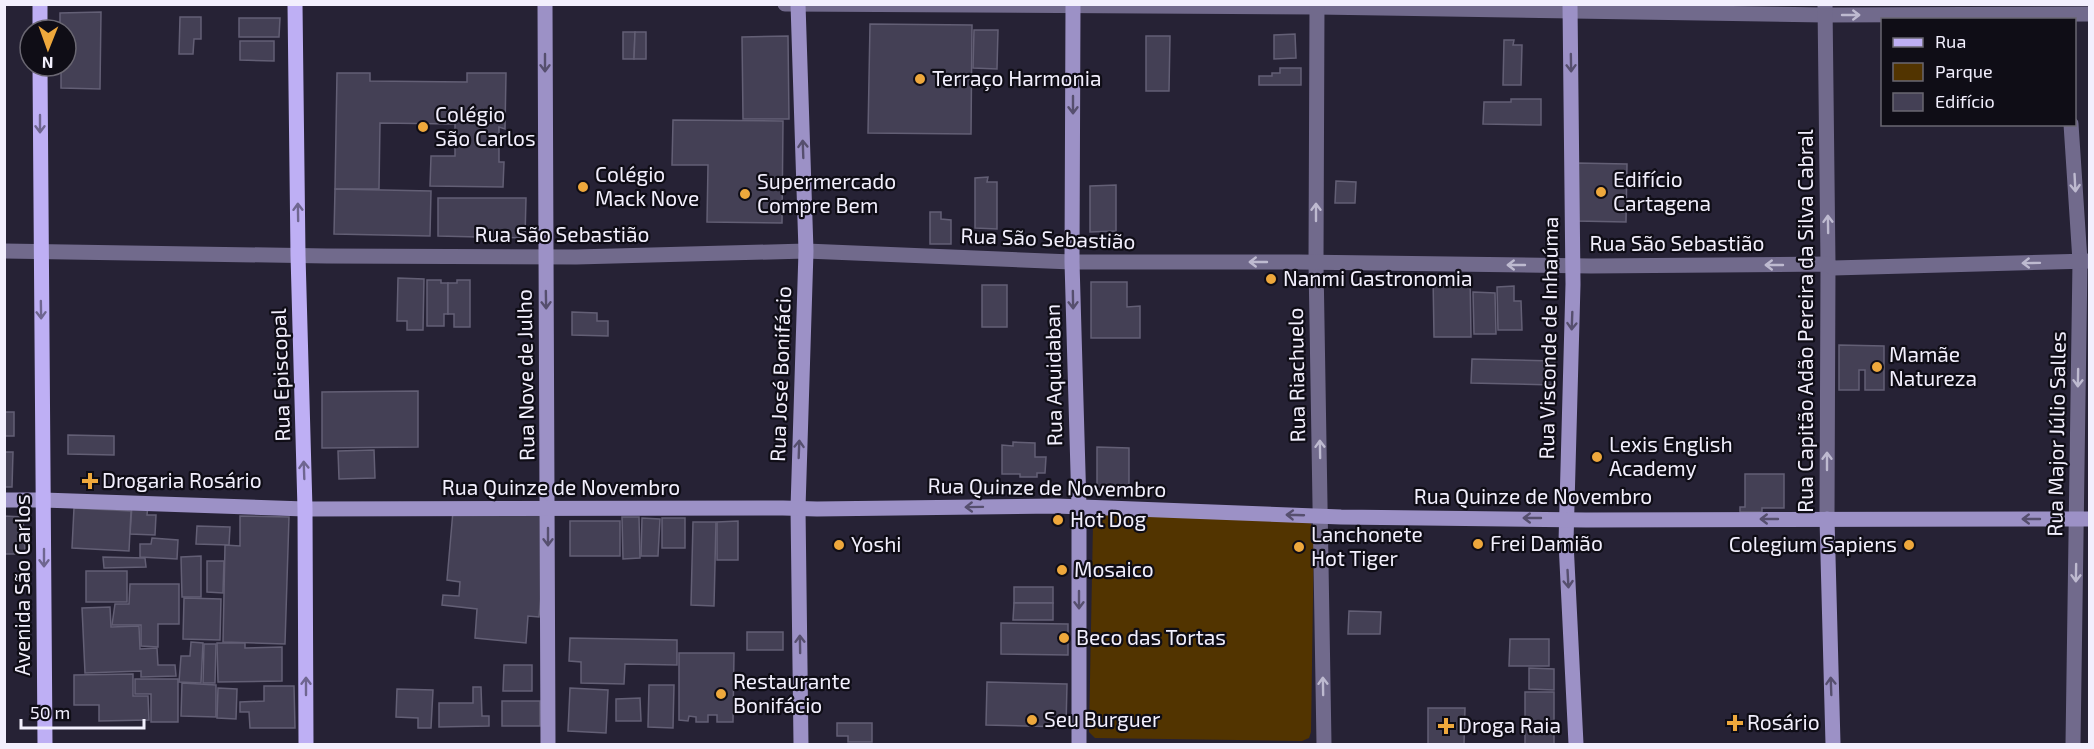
<svg xmlns="http://www.w3.org/2000/svg" width="2094" height="749" font-family="'Exo 2',sans-serif">
<style>
.green{fill:#523400}
.building{fill:#444055;stroke:#635f75;stroke-width:1.5}
.lines{fill:none;stroke-linecap:round;stroke-linejoin:round}
.street{stroke:#716a8c;stroke-width:15}
.secondary{stroke:#9c91c6;stroke-width:15}
.primary{stroke:#beaff4;stroke-width:15}
.oneway{stroke:#bebad0}
.oneway2{stroke:#564f6e}
.oneway3{stroke:#6f6690}
.poi-dot{fill:#eea83c;stroke:#0f0d16;stroke-width:2}
.labels{text-anchor:middle;stroke-width:4.5;stroke-linejoin:round;paint-order:stroke}
.poi-label{font-size:21px;fill:#f2effd;stroke:#0f0d16;text-anchor:start}
.street-label{font-size:21px;fill:#f2effd;stroke:#0f0d16}
</style>
<rect width="100%" height="100%" fill="#262235"/>
<!-- green -->
<path class="green" d="M1104 514 1308 520 1314 528 1311 732 1309 738 1302 741 1095 738 1089 732 1093 524Z"/>
<!-- building -->
<g class="building">
<path d="M101 12 100 89 61 88V66H66V30H60V13Z"/>
<path d="M180 17H201V39H194L193 54H179Z"/>
<path d="M239 18H280L279 37H239Z"/>
<path d="M870 24 972 25 971 134 868 133Z"/>
<path d="M974 30H998L997 69 973 68Z"/>
<path d="M623 32H635L634 59H623Z"/>
<path d="M635 32H646V59H634Z"/>
<path d="M1295 34 1296 58 1274 59V35Z"/>
<path d="M788 36 789 119H743L742 37Z"/>
<path d="M1146 36H1170L1169 91H1146Z"/>
<path d="M1504 40H1514L1513 45H1522L1521 85H1503Z"/>
<path d="M240 41H274V61L240 60Z"/>
<path d="M1280 68H1301V85H1259V76H1272V73H1280Z"/>
<path d="M337 73H370V81L467 82V73H506L505 129 499 127V162H504L503 187 430 186 431 156H455V124L380 123 379 189H335Z"/>
<path d="M1511 99H1541V125L1483 124 1484 102H1511Z"/>
<path d="M673 120 783 121 782 223 707 222 708 165H672Z"/>
<path d="M1577 163 1627 164 1626 222 1576 221Z"/>
<path d="M988 177 987 182H997V229L975 228V178Z"/>
<path d="M1336 181 1356 182 1355 203H1335Z"/>
<path d="M1116 185V231L1090 232V186Z"/>
<path d="M335 189 431 191 430 236 334 234Z"/>
<path d="M438 198H526L525 238 438 236Z"/>
<path d="M930 212H941V219L951 220V244H930Z"/>
<path d="M1470 275 1471 337H1434L1433 276Z"/>
<path d="M398 278 424 279 423 330H407V321H397Z"/>
<path d="M427 280H441V283H448V314H444V326H427Z"/>
<path d="M457 280H470V327H454V314H448V283H457Z"/>
<path d="M1091 282H1127V307L1140 306V338H1091Z"/>
<rect x="982" y="285" width="25" height="42"/>
<path d="M1514 286V301H1521L1522 330H1498L1497 287Z"/>
<path d="M1473 292 1495 293 1496 334H1474Z"/>
<path d="M572 312 597 313V321H608V336L572 335Z"/>
<path d="M1839 345 1884 346V390H1865V370H1859V390H1839Z"/>
<path d="M1472 359 1555 361 1554 385 1471 383Z"/>
<path d="M418 391V447L322 448V392Z"/>
<rect x="4" y="412" width="10" height="24"/>
<path d="M68 435 114 436V455L68 454Z"/>
<path d="M1013 442 1035 443V457H1046L1045 473H1037V477H1020V474H1002V445L1013 446Z"/>
<path d="M1097 447 1129 448V489H1100L1097 486Z"/>
<path d="M374 450 375 478 339 479 338 451Z"/>
<path d="M4 452H13L12 487H4Z"/>
<path d="M1745 474H1784V508H1762V512H1740V507H1745Z"/>
<path d="M132 505H148L147 515H156L155 535 130 534Z"/>
<path d="M74 508 131 511 129 551 72 548Z"/>
<path d="M453 511 535 514 545 517 546 545 539 617 528 616 526 643 475 638 477 609 442 605 443 595 459 596 460 582 447 580Z"/>
<path d="M4 516 23 517 25 554H4Z"/>
<path d="M240 516 289 517 285 644 223 642 225 545 240 546Z"/>
<path d="M622 517H639L640 558 623 559Z"/>
<path d="M642 518 660 519 658 556H641Z"/>
<rect x="662" y="518" width="23" height="30"/>
<rect x="570" y="521" width="50" height="35"/>
<path d="M738 521V560H717V522Z"/>
<path d="M693 522H716L714 606 691 605Z"/>
<path d="M197 526 230 527 229 545 196 544Z"/>
<path d="M152 538 178 540 177 559 140 557V544H151Z"/>
<path d="M201 556V597H182L181 557Z"/>
<path d="M103 557 145 558 146 567 104 568Z"/>
<path d="M207 561H224L223 593 207 592Z"/>
<rect x="86" y="571" width="41" height="31"/>
<path d="M130 584H179V624H158V647L141 646V625H112L115 604H129Z"/>
<rect x="1014" y="587" width="39" height="16"/>
<path d="M184 598 221 599 220 640 183 639Z"/>
<path d="M1014 603H1053V620H1013Z"/>
<path d="M110 607 111 627 139 626 140 649 157 648 158 665H175L176 676 141 677V671L85 673 82 608Z"/>
<path d="M1349 611 1381 612 1380 634H1348Z"/>
<path d="M1001 623 1068 624V655L1001 654Z"/>
<rect x="747" y="632" width="36" height="18"/>
<path d="M570 638 677 640V665L625 664 624 684 581 683V662L569 661Z"/>
<path d="M1510 639H1549V666H1509Z"/>
<path d="M191 642 203 643 201 683 179 682 181 656H190Z"/>
<path d="M217 643H245V648L282 647V681L218 682Z"/>
<path d="M204 644H216L215 683H203Z"/>
<path d="M679 653H734L733 722H717V715H708V722H696V717L689 716 688 721 679 720Z"/>
<path d="M504 665H532V691H503Z"/>
<path d="M1529 668 1554 669V690L1529 689Z"/>
<path d="M133 674V696H148L149 720 99 721V705H74V675Z"/>
<path d="M135 679H178V722H151V694H135Z"/>
<path d="M987 682 1067 684 1066 727 986 725Z"/>
<path d="M182 683 216 685V717L181 716Z"/>
<path d="M649 685H674L673 728 648 727Z"/>
<path d="M264 686H294L295 728H250L249 712H240V702L264 701Z"/>
<path d="M473 687H481L482 716H489V726L439 727V703H473Z"/>
<path d="M218 688 237 689 236 719 217 718Z"/>
<path d="M570 688 608 690 606 733 568 731Z"/>
<path d="M397 689 433 690 431 728H418V718L396 717Z"/>
<rect x="1525" y="692" width="29" height="52"/>
<path d="M640 698 641 721H616V699Z"/>
<rect x="502" y="701" width="38" height="25"/>
<path d="M1428 708H1465L1464 744H1428Z"/>
<path d="M837 723H872V742H848V736H837Z"/>
</g>
<g class="lines">
<!-- street -->
<g class="street">
<path d="M785 4 1317 7 1825 15 2090 14"/>
<path d="M1317 4 1316 263 1324 744"/>
<path d="M1825 4 1828 264 1827 519"/>
<path d="M2071 124 2080 261 2073 744"/>
<path d="M4 251 327 256 576 257 806 251 1072 262H1299L1591 266 1828 264 1833 268 2090 261"/>
</g>
<!-- secondary -->
<g class="secondary">
<path d="M545 4 548 744"/>
<path d="M798 4 806 251 798 508 801 744"/>
<path d="M1073 4 1072 262 1079 507V744"/>
<path d="M1570 4 1573 284 1566 542 1576 744"/>
<path d="M4 500H43L305 509 783 508 817 509 1056 506 1341 517 1586 520 2090 519"/>
<path d="M1827 519 1833 744"/>
</g>
<!-- primary -->
<g class="primary">
<path d="M40 4V30"/>
<path d="M295 4 298 255 305 509 306 744"/>
<path d="M40 66 45 744"/>
</g>
</g>
<!-- one-way arrows -->
<defs><path id="oneway-shaft" d="M-6 0H5M1.5-3L5.5 0L1.5 3" fill="none" stroke-width="1.6" stroke-linecap="round" stroke-linejoin="round" transform="scale(1.5)"/></defs>
<g class="oneway">
<use href="#oneway-shaft" transform="translate(1851 15)"/>
<use href="#oneway-shaft" transform="translate(2075 183) rotate(87)"/>
<use href="#oneway-shaft" transform="translate(1316 212) rotate(-90)"/>
<use href="#oneway-shaft" transform="translate(1828 224) rotate(-91)"/>
<use href="#oneway-shaft" transform="translate(1258 262) rotate(180)"/>
<use href="#oneway-shaft" transform="translate(2031 263) rotate(179)"/>
<use href="#oneway-shaft" transform="translate(1516 265) rotate(-180)"/>
<use href="#oneway-shaft" transform="translate(1774 265) rotate(180)"/>
<use href="#oneway-shaft" transform="translate(2078 378) rotate(91)"/>
<use href="#oneway-shaft" transform="translate(1320 449) rotate(-91)"/>
<use href="#oneway-shaft" transform="translate(1827 461) rotate(-90)"/>
<use href="#oneway-shaft" transform="translate(2076 573) rotate(91)"/>
<use href="#oneway-shaft" transform="translate(1323 686) rotate(-91)"/>
</g>
<g class="oneway2">
<use href="#oneway-shaft" transform="translate(545 63) rotate(90)"/>
<use href="#oneway-shaft" transform="translate(1571 63) rotate(89)"/>
<use href="#oneway-shaft" transform="translate(1073 105) rotate(90)"/>
<use href="#oneway-shaft" transform="translate(803 149) rotate(-92)"/>
<use href="#oneway-shaft" transform="translate(546 300) rotate(89)"/>
<use href="#oneway-shaft" transform="translate(1073 300) rotate(89)"/>
<use href="#oneway-shaft" transform="translate(1572 321) rotate(92)"/>
<use href="#oneway-shaft" transform="translate(799 449) rotate(-88)"/>
<use href="#oneway-shaft" transform="translate(974 507) rotate(179)"/>
<use href="#oneway-shaft" transform="translate(1295 515) rotate(-178)"/>
<use href="#oneway-shaft" transform="translate(1532 518) rotate(-180)"/>
<use href="#oneway-shaft" transform="translate(1769 519) rotate(180)"/>
<use href="#oneway-shaft" transform="translate(2031 519) rotate(-180)"/>
<use href="#oneway-shaft" transform="translate(548 537) rotate(90)"/>
<use href="#oneway-shaft" transform="translate(1568 579) rotate(87)"/>
<use href="#oneway-shaft" transform="translate(1079 600) rotate(90)"/>
<use href="#oneway-shaft" transform="translate(800 644) rotate(-91)"/>
<use href="#oneway-shaft" transform="translate(1831 686) rotate(-92)"/>
</g>
<g class="oneway3">
<use href="#oneway-shaft" transform="translate(40 124) rotate(90)"/>
<use href="#oneway-shaft" transform="translate(298 212) rotate(-91)"/>
<use href="#oneway-shaft" transform="translate(41 310) rotate(89)"/>
<use href="#oneway-shaft" transform="translate(304 470) rotate(-92)"/>
<use href="#oneway-shaft" transform="translate(44 558) rotate(90)"/>
<use href="#oneway-shaft" transform="translate(306 686) rotate(-90)"/>
</g>
<!-- markers -->
<g class="poi-dot">
<circle cx="920" cy="79" r="6"/>
<circle cx="423" cy="127" r="6"/>
<circle cx="583" cy="187" r="6"/>
<circle cx="1601" cy="192" r="6"/>
<circle cx="745" cy="194" r="6"/>
<circle cx="1271" cy="279" r="6"/>
<circle cx="1877" cy="367" r="6"/>
<circle cx="1597" cy="457" r="6"/>
<path d="M87 472h6v6h6v6h-6v6h-6v-6h-6v-6h6z"/>
<circle cx="1058" cy="520" r="6"/>
<circle cx="1478" cy="544" r="6"/>
<circle cx="839" cy="545" r="6"/>
<circle cx="1909" cy="545" r="6"/>
<circle cx="1299" cy="547" r="6"/>
<circle cx="1062" cy="570" r="6"/>
<circle cx="1064" cy="638" r="6"/>
<circle cx="721" cy="694" r="6"/>
<circle cx="1032" cy="720" r="6"/>
<path d="M1732 714h6v6h6v6h-6v6h-6v-6h-6v-6h6z"/>
<path d="M1443 717h6v6h6v6h-6v6h-6v-6h-6v-6h6z"/>
</g>
<g class="labels">
<!-- poi labels -->
<g class="poi-label">
<text x="932" y="86">Terraço Harmonia</text>
<text x="435" y="122">Colégio<tspan x="435" dy="24">São Carlos</tspan></text>
<text x="595" y="182">Colégio<tspan x="595" dy="24">Mack Nove</tspan></text>
<text x="1613" y="187">Edifício<tspan x="1613" dy="24">Cartagena</tspan></text>
<text x="757" y="189">Supermercado<tspan x="757" dy="24">Compre Bem</tspan></text>
<text x="1283" y="286">Nanmi Gastronomia</text>
<text x="1889" y="362">Mamãe<tspan x="1889" dy="24">Natureza</tspan></text>
<text x="1609" y="452">Lexis English<tspan x="1609" dy="24">Academy</tspan></text>
<text x="102" y="488">Drogaria Rosário</text>
<text x="1070" y="527">Hot Dog</text>
<text x="1311" y="542">Lanchonete<tspan x="1311" dy="24">Hot Tiger</tspan></text>
<text x="1490" y="551">Frei Damião</text>
<text x="851" y="552">Yoshi</text>
<text x="1897" y="552" text-anchor="end">Colegium Sapiens</text>
<text x="1074" y="577">Mosaico</text>
<text x="1076" y="645">Beco das Tortas</text>
<text x="733" y="689">Restaurante<tspan x="733" dy="24">Bonifácio</tspan></text>
<text x="1044" y="727">Seu Burguer</text>
<text x="1747" y="730">Rosário</text>
<text x="1458" y="733">Droga Raia</text>
</g>
<!-- street labels -->
<g class="street-label">
<text x="562" y="242">Rua São Sebastião</text>
<text transform="translate(1048 239) rotate(2)" y="7">Rua São Sebastião</text>
<text x="1677" y="251">Rua São Sebastião</text>
<text transform="translate(1806 321) rotate(-90)" y="7">Rua Capitão Adão Pereira da Silva Cabral</text>
<text transform="translate(1549 338) rotate(-89)" y="7">Rua Visconde de Inhaúma</text>
<text transform="translate(781 374) rotate(-88)" y="7">Rua José Bonifácio</text>
<text transform="translate(281 375) rotate(-92)" y="7">Rua Episcopal</text>
<text transform="translate(526 375) rotate(-91)" y="7">Rua Nove de Julho</text>
<text transform="translate(1054 375) rotate(-91)" y="7">Rua Aquidaban</text>
<text transform="translate(1297 375) rotate(-91)" y="7">Rua Riachuelo</text>
<text transform="translate(2057 434) rotate(-89)" y="7">Rua Major Júlio Salles</text>
<text x="561" y="495">Rua Quinze de Novembro</text>
<text transform="translate(1047 488) rotate(1)" y="7">Rua Quinze de Novembro</text>
<text x="1533" y="504">Rua Quinze de Novembro</text>
<text transform="translate(23 585) rotate(-90)" y="7">Avenida São Carlos</text>
</g>
</g>
<!-- border -->
<rect width="2094" height="749" fill="none" stroke="#f2effd" stroke-width="12"/>
<!-- legend -->
<rect x="1881" y="18" width="195" height="108" fill="#0f0d16" stroke="#6a6772" stroke-width="1.5"/>
<rect x="1893" y="38" width="30" height="9" fill="#beaff4" stroke="#6a6772" stroke-width="1.5"/>
<text x="1935" y="48" font-size="18" fill="#f2effd">Rua</text>
<rect x="1893" y="63" width="30" height="18" fill="#523400" stroke="#6a6772" stroke-width="1.5"/>
<text x="1935" y="78" font-size="18" fill="#f2effd">Parque</text>
<rect x="1893" y="93" width="30" height="18" fill="#444055" stroke="#6a6772" stroke-width="1.5"/>
<text x="1935" y="108" font-size="18" fill="#f2effd">Edifício</text>
<!-- north arrow -->
<g transform="translate(48 48) rotate(181)"><circle r="28" fill="#0f0d16" stroke="#6a6772" stroke-width="1.5"/>
<path d="M0-4.5L10 22L0 15L-10 22Z" fill="#eea83c"/>
<text y="-9" font-size="16" font-weight="bold" text-anchor="middle" fill="#f2effd">N</text>
</g>
<!-- scale -->
<path d="M21 719v9h123v-9" fill="none" stroke="#f2effd" stroke-width="3"/>
<text x="30" y="719" font-size="18" fill="#f2effd" stroke="#0f0d16" stroke-width="4.5" paint-order="stroke">50 m</text>
</svg>
